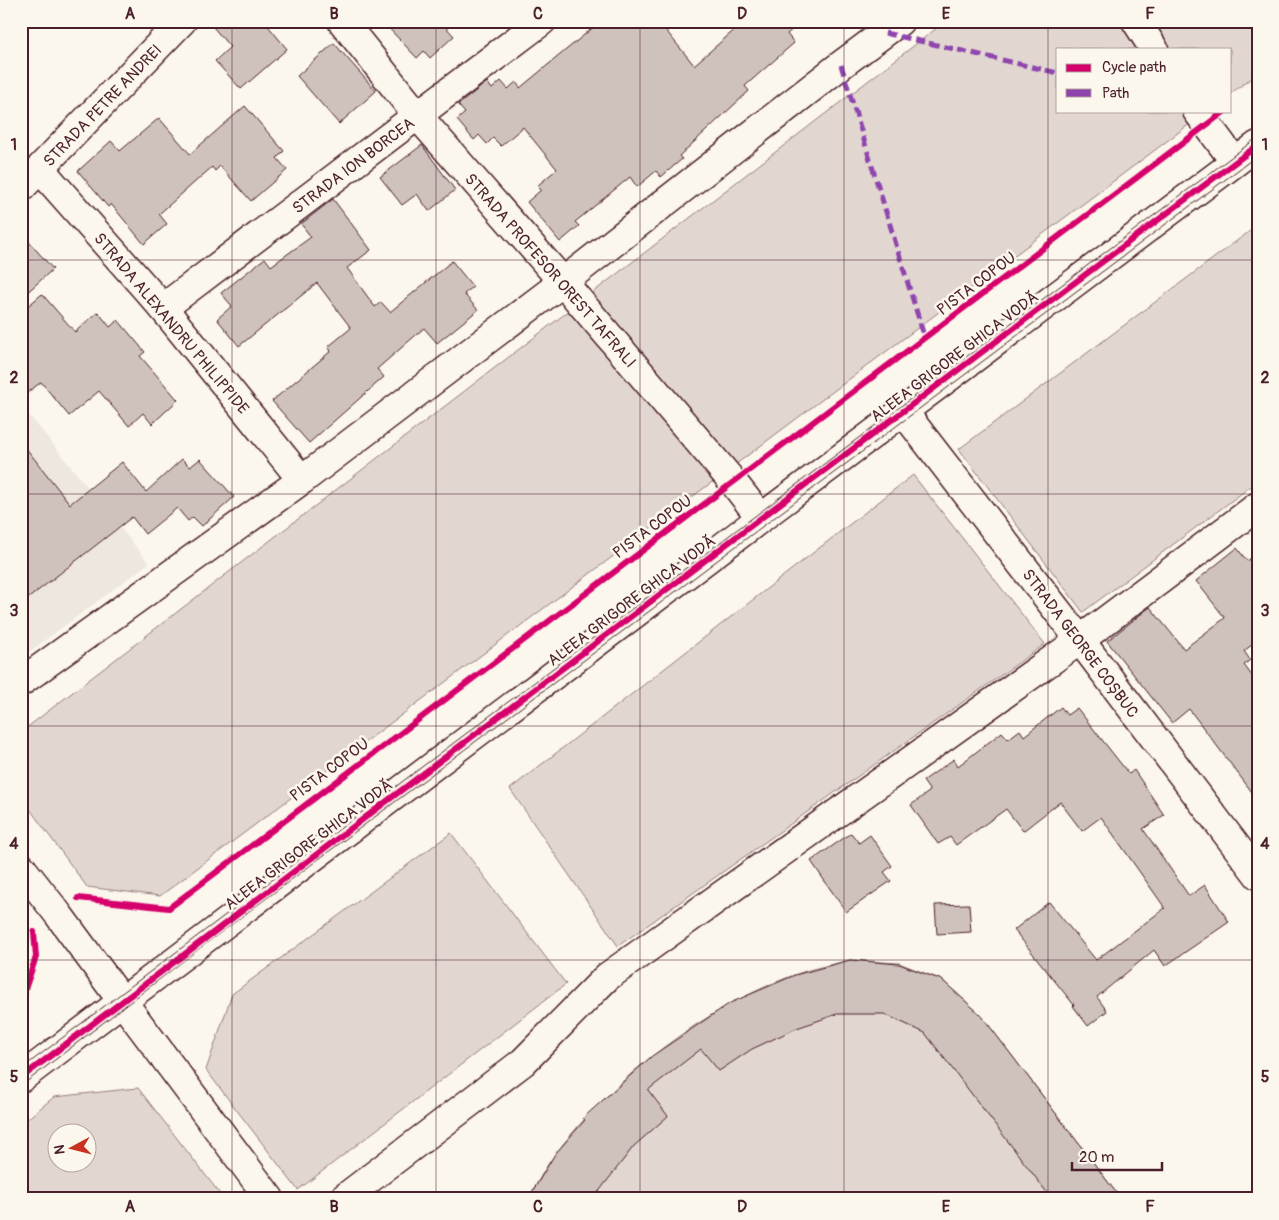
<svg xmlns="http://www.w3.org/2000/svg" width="1279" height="1220" font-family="Pangolin,sans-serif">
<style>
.built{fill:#eee7de}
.green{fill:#e2d7d0;stroke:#967b7e;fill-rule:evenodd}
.building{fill:#cfc2bc;stroke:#4a1f2b}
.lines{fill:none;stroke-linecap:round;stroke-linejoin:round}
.minor-casing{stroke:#4a1f2b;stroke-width:31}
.tertiary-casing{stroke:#4a1f2b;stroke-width:31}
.secondary-casing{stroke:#4a1f2b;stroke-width:31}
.minor{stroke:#fbf7ec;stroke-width:28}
.tertiary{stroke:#fbf7ec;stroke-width:28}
.secondary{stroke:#fbf7ec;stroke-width:28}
.tram{stroke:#4a1f2b;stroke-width:1}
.quiet{stroke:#8e44ad;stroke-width:5;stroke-dasharray:10 5;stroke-linecap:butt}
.cycleway-casing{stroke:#fbf7ec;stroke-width:9}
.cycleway{stroke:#d6006c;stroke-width:6}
.grid{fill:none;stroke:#4a1f2b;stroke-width:1;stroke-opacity:0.55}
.labels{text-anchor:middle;stroke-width:5;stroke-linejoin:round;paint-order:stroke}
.street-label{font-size:16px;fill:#4a1f2b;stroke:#fbf7ec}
.neatline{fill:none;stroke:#4a1f2b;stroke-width:2}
.grid-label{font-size:16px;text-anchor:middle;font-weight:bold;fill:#4a1f2b}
</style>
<rect width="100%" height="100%" fill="#fbf7ec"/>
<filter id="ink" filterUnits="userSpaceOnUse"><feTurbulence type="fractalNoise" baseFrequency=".02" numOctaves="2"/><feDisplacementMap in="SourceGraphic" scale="10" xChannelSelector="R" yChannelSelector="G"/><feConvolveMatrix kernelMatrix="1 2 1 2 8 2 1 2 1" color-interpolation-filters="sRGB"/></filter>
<g filter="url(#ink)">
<!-- built -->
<path class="built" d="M21 405 149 563 21 658Z"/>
<!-- green -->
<g class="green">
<path d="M946 21H1258V73L1230 94V49H1058V111H1207L160 896 87 887 21 797V732Z"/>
<path d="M1258 225V481L1083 612 959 449Z"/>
<path d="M913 475 1045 644 618 946 510 789Z"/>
<path d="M451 833 566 984 298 1190 206 1070 232 994Z"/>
<path d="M850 960 899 963 942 980 981 1015 1121 1199H528C537 1184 545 1167 556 1153 616 1076 702 1009 794 975 812 968 831 965 850 960Z"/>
<path d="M138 1088 224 1199H21V1124L54 1097ZM88 1132V1162H58V1132Z"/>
</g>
<!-- building -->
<g class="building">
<path d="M208 21H264L287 49 241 89 215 61 230 47Z"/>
<path d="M382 21H440L454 36 430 58 424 51 417 58Z"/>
<path d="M601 21H658L694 65 745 21H802L787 34 794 43 745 86 749 91 679 156 682 159 661 177 656 171 637 187 630 177 575 222 579 226 560 242 527 202 541 190 537 186 557 169 523 127 501 146 493 138 487 144 479 135 474 140 457 120 465 113 458 105 487 82 492 89 501 81 508 89 516 82 520 88Z"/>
<path d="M334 43 376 91 339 124 297 76Z"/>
<path d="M245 106 284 151 277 158 287 170 251 201 220 166 215 171 212 167 159 214 167 224 144 244 111 204 108 207 78 171 111 141 120 151 159 118 190 154Z"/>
<path d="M422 145 455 190 429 211 417 194 402 205 380 177Z"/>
<path d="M333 199 371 250 347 268 375 307 381 302 390 312 452 261 473 287 464 294 478 310 437 343 424 328 377 369 384 377 309 443 272 401 331 351 328 347 351 328 317 283 239 346 217 319 232 306 221 293 265 258 271 266 311 237 301 224Z"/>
<path d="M21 233 53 269 21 298Z"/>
<path d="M42 294 75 332 98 312 110 327 118 320 145 352 140 356 178 400 152 424 143 413 129 426 99 391 69 416 41 382 21 398V312Z"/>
<path d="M21 442 70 504 122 462 146 492 182 459 190 467 200 459 234 497 202 526 193 517 188 521 177 508 145 534 132 517 21 604Z"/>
<path d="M1237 548 1247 561 1258 553V640L1244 651 1250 660 1244 665 1258 684V800L1189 709 1172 723 1107 641 1150 607 1184 649 1225 618 1196 581Z"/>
<path d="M1061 707 1067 715 1077 708 1129 774 1134 770 1164 815 1143 829 1189 896 1205 885 1229 922 1165 966 1154 950 1097 997 1107 1011 1088 1026 1073 1006 1074 1005 1014 930 1049 902 1096 960 1165 908 1101 817 1082 831 1060 802 1023 831 1006 809 956 845 950 837 938 844 911 805 930 791 923 781 954 759 958 766 1002 732 1008 739 1020 730 1024 736Z"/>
<path d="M851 833 859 843 870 835 892 866 884 872 891 881 846 912 811 861Z"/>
<path d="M969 904 971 932 937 934 935 905Z"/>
<path d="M850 960 899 964 942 980 981 1015 1121 1199H1052L925 1033 884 1014H837L797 1028 752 1049 719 1071 701 1049 648 1090 668 1116 634 1146 593 1199H528L555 1154 585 1120 583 1118 652 1056 730 1003 795 975Z"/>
</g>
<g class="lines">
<!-- minor casing -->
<g class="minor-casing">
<g id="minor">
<path d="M342 21 418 116 563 282 733 482 761 518"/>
<path d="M1136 21 1154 49"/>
<path d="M1197 111 1235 162"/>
<path d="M40 169 163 308 302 480"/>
<path d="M21 188 182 21"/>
<path d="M163 308 542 21"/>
<path d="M903 411 1080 640 1258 875"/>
<path d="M21 682 302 480 563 282 841 65 900 21"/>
<path d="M122 1001 270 1199"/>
<path d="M343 1199 523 1062 607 977 1080 640 1258 506"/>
</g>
</g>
<!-- tertiary casing -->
<g class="tertiary-casing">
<path id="tertiary" d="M21 867 58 914 122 1001"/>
</g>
<!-- secondary casing -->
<g class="secondary-casing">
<path id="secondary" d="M21 1078 761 518 1258 145"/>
</g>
<!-- minor -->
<use href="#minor" class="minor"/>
<!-- tertiary -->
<use href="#tertiary" class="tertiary"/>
<!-- secondary -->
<use href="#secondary" class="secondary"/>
<!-- tram -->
<g class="tram">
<path d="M21 1069 1258 137"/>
<path d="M21 1086 204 945 1258 155"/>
</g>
<!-- quiet -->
<g class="quiet">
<path d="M885 33 1058 73"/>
<path d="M841 65 925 339"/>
</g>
<!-- cycleway casing -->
<g class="cycleway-casing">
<g id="cycleway">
<path d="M78 898 169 908 1225 111"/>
<path d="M21 1019 25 989 36 957 34 932"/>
<path d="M21 1078 761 518 1258 145"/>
</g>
</g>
<!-- cycleway -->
<use href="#cycleway" class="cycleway"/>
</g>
</g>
<!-- grid -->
<path class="grid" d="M232 21V1199M436 21V1199M640 21V1199M844 21V1199M1048 21V1199M21 260H1258M21 494H1258M21 726H1258M21 960H1258"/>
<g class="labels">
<!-- street labels -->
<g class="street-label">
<text transform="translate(102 105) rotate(-46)" y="6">STRADA PETRE ANDREI</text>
<text transform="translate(353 165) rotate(-37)" y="6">STRADA ION BORCEA</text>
<text transform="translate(551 270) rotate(49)" y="6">STRADA PROFESOR OREST TAFRALI</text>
<text transform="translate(976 283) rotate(-37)" y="6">PISTA COPOU</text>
<text transform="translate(172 323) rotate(50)" y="6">STRADA ALEXANDRU PHILIPPIDE</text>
<text transform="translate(954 356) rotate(-37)" y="6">ALEEA GRIGORE GHICA VODĂ</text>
<text transform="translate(652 526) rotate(-37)" y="6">PISTA COPOU</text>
<text transform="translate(631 600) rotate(-37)" y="6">ALEEA GRIGORE GHICA VODĂ</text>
<text transform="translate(1081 643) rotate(53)" y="6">STRADA GEORGE COȘBUC</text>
<text transform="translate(329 769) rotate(-37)" y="6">PISTA COPOU</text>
<text transform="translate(308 844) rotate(-37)" y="6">ALEEA GRIGORE GHICA VODĂ</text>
</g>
</g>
<!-- margin -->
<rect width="1279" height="1220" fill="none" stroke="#fbf7ec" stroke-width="55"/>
<!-- legend -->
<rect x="1056" y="48" width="175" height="65" fill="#fbf7ec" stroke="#b4a19f"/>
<rect x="1066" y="64" width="25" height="8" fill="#d6006c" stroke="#b4a19f"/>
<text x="1102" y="72" font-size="15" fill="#4a1f2b">Cycle path</text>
<rect x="1066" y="89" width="25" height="8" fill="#8e44ad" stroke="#b4a19f"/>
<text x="1102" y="98" font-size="15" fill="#4a1f2b">Path</text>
<!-- north arrow -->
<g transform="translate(72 1148) rotate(263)"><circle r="24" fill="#fbf7ec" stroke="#b4a19f"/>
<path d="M0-4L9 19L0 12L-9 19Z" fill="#c8321e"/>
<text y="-8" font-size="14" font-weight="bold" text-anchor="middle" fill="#4a1f2b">N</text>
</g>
<!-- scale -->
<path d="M1072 1162v8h90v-8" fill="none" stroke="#4a1f2b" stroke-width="2.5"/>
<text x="1079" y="1162" font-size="15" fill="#4a1f2b" stroke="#fbf7ec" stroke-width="4" paint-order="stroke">20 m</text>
<rect x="28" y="28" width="1224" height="1164" class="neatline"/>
<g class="grid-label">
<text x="130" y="19">A</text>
<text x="334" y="19">B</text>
<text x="538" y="19">C</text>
<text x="742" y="19">D</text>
<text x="946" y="19">E</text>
<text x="1150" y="19">F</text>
<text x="14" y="150">1</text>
<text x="1265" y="150">1</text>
<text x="14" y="383">2</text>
<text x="1265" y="383">2</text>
<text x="14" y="616">3</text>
<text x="1265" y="616">3</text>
<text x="14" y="849">4</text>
<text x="1265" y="849">4</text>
<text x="14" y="1082">5</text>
<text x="1265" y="1082">5</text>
<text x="130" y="1212">A</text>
<text x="334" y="1212">B</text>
<text x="538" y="1212">C</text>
<text x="742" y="1212">D</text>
<text x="946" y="1212">E</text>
<text x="1150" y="1212">F</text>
</g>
</svg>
